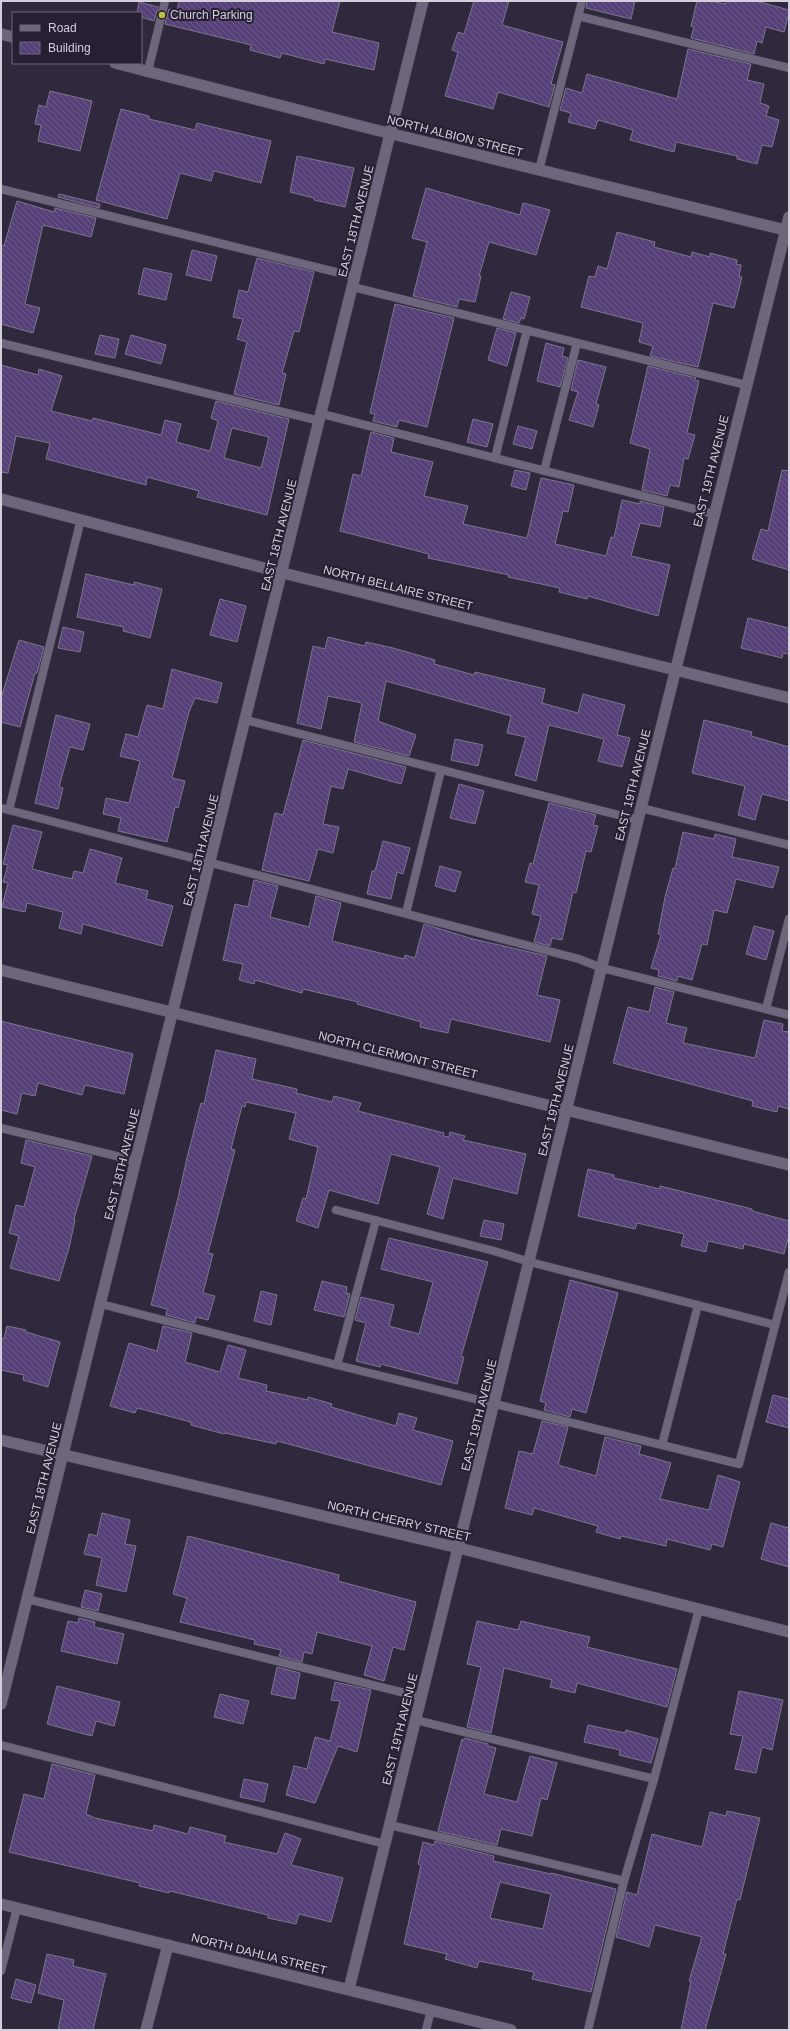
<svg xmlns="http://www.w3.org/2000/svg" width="790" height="2031" font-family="Helvetica,sans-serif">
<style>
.building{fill:url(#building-back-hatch);stroke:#7d758d;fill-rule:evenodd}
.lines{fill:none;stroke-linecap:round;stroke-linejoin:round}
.service-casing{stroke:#4c4758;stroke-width:9}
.minor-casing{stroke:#4c4758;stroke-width:12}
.service{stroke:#6d667d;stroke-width:8}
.minor{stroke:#6d667d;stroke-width:11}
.poi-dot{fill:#bdbf43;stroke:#272033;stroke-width:1.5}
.labels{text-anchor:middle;stroke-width:4;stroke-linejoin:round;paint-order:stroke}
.poi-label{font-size:12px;fill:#d3cedc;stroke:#272033;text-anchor:start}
.street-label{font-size:12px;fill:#d3cedc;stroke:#272033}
</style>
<defs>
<pattern id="building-back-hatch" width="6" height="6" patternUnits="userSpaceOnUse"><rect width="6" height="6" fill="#554078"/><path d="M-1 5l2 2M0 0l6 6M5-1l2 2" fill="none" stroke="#6d5a8b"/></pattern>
</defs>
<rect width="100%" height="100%" fill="#30293e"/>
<!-- building -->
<g class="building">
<path d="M179 1H340L332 32 379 43 374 70 325 59 324 64 282 53 280 58 250 50 251 45 165 24 169 9 177 11Z"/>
<path d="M474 1H509L502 25 563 42 551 84 555 85 549 107 498 92 493 109 445 96 458 52 452 50 458 32 464 34Z"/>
<path d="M587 1H635L631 19 586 8Z"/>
<path d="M697 1H711L725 4 726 1H756L789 10V13L784 32 766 27 762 43 757 41 754 54 691 38 694 27 691 26Z"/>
<path d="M139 2 158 7 154 21 141 17V13H137Z"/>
<path d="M688 49 751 64 747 80 764 84 760 103 769 106 766 116 779 120 772 147 762 145 757 164 737 159V156L676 142 674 152 630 140 633 130 598 120 595 129 568 122 571 113 560 110 566 88 582 93 587 74 677 99Z"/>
<path d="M50 91 92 101 80 151 38 141 41 125 35 124 39 105 46 107Z"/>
<path d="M121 109 149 116V119L195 130 197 123 271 141 261 183 214 171 211 181 180 173 167 219 96 200Z"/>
<path d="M297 156 354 168 345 207 314 200V198L290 192Z"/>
<path d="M426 188 520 215 523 203 550 210 536 255 489 242 479 276H481L475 302 459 299 457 307 413 296 427 242 412 238Z"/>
<path d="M59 194 100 204 99 208 58 197Z"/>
<path d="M17 201 54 212 55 208 96 218 91 237 43 225 25 304 40 308 33 333 1 324V245L4 246Z"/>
<path d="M617 232 655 242 654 247 691 257 692 252 710 257V253L737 260 736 264 741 265 739 277H742L734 308 713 303 698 367 650 356 653 346 639 342 643 323 581 307 589 276 595 277 598 266 607 269Z"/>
<path d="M192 250 217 256 211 281 186 275Z"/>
<path d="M257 258 314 272 299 332 294 331 282 373 286 374 279 405 234 394 247 342 237 339 243 319 233 317 239 290 248 292Z"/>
<path d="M144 268 172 274 166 300 138 294Z"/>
<path d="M511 292 530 297 524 319 521 318 519 323 503 319Z"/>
<path d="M395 304 454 318 427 427 399 420 397 427 373 421 375 414 370 413Z"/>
<path d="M497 328 516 333 507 366 488 360Z"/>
<path d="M100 335 119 339 115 358 95 354Z"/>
<path d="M131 335 166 345 161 364 125 354Z"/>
<path d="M546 343 564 348 562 356 568 358 560 387 537 381Z"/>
<path d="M578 360 606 367 596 404 599 405 593 427 569 420 578 392 571 390Z"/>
<path d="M1 365 38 375 39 369 62 376 51 411 92 421 93 418 161 435 165 420 181 424 176 442 210 451 218 421 211 418 216 401 289 419 267 515 197 497 199 491 147 477 146 485 46 459 50 443 16 436 8 473 1 472ZM232 428 269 437 261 468 224 458Z"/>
<path d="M648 366 696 378 695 380 699 381 687 433 695 435 688 459 684 458 679 487 670 485 667 496 642 490 650 449 630 443Z"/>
<path d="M473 419 493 424 487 447 467 442Z"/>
<path d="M518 426 537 431 532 449 513 444Z"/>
<path d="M371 432 394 438 391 452 433 462 424 496 468 506 463 524 527 538 541 478 574 485 568 512 563 511 555 544 606 556 611 537 614 538 622 500 640 504V501L664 507 660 527 640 523 631 556 670 565 658 616 588 596 587 599 559 592 560 588 508 577 509 575 428 558 429 554 340 531 353 474 361 476Z"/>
<path d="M515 470 530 473 526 490 511 486Z"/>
<path d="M782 470 789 471V570L752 559 761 529 768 531Z"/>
<path d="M86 574 134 585V582L162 589 150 638 123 631 124 627 77 617Z"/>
<path d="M220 599 246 606 237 642 210 635Z"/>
<path d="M748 618 789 628V654L783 653 782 658 741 648Z"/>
<path d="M63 627 84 632 80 652 58 648Z"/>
<path d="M328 637 365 646 366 642 393 648 435 660 434 664 474 675 475 672 545 689 542 703 578 713 583 694 625 705 617 735 630 738 622 767 598 761 604 739 549 725 536 781 515 775 526 737 507 733 511 716 386 681 378 721 416 735 409 756 354 742 362 703 328 696 321 729 297 723 313 646 325 649Z"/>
<path d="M19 640 44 647 37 673H35L20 727 1 722V698Z"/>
<path d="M172 669 222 683 217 703 195 698 189 712 172 778 185 781 178 808 175 807 167 842 118 831 121 818 103 814 106 798 129 803 140 761 120 756 126 734 138 737 147 705 163 709Z"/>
<path d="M56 715 90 724 83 750 70 747 59 787 63 788 58 809 35 803Z"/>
<path d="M704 720 752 732 751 736 789 747V801L762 794 755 820 738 815 745 786 692 773Z"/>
<path d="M455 739 483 745 478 766 451 760Z"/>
<path d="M303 740 406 767 401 784 348 769 343 789 331 786 323 824 339 827 333 853 318 849 309 881 262 870 275 813 283 815Z"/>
<path d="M459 784 484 791 475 824 450 818Z"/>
<path d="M549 803 596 815 593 825 598 826 591 852 586 851 576 893 573 892 562 940 552 938 550 946 534 942 541 916 532 914 539 885 525 882 530 863 533 864Z"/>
<path d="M13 825 42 832 32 869 72 879 74 871 83 873 90 849 122 858 115 883 148 891 146 899 173 906 162 946 83 924 81 934 59 928 63 912 27 903 25 912 2 907 8 883 3 882 8 865 3 864Z"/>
<path d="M683 832 714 839 715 834 736 839 732 857 779 867 773 888 736 879 727 913 714 910 707 945 702 944 692 980 678 976 677 981 658 976 659 970 651 968 661 935 658 934 665 897 673 868 675 869Z"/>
<path d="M383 841 410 848 403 874 397 872 391 899 367 894 372 871H375Z"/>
<path d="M440 866 461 872 455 892 435 886Z"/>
<path d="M254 880 278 886 270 917 309 927 316 896 341 903 332 941 404 959 405 955 415 958 424 924 473 939 547 956 537 995 560 1000 550 1042 451 1019 448 1033 420 1027 421 1022 357 1004 358 1002 303 989 302 993 255 980 254 984 239 980 243 964 223 960 235 904 248 907Z"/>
<path d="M754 926 774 931 766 960 746 954Z"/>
<path d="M655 987 674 992 666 1023 687 1028 683 1043 755 1058 764 1020 783 1024 782 1031 789 1032V1109L778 1106 777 1112 752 1106 753 1101 613 1063 628 1007 649 1012Z"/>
<path d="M1 1021 133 1054 124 1094 85 1085 82 1095 38 1083 35 1096 22 1093 17 1114 1 1110Z"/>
<path d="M216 1050 256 1059 252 1079 297 1089 296 1093 332 1102 334 1096 361 1103 358 1111 444 1133 443 1136 449 1137 450 1132 465 1136 463 1140 526 1154 517 1194 453 1178 443 1219 427 1214 440 1167 391 1154 378 1204 329 1190 318 1228 296 1221 303 1198 306 1199 318 1147 289 1139 296 1113 246 1102 245 1107 242 1106 231 1149 235 1150 208 1253 213 1254 203 1293 215 1296 208 1320 196 1317 195 1323 166 1315 167 1309 151 1305 178 1198 187 1158 201 1103 204 1104Z"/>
<path d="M26 1140 92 1156 74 1219 75 1220 69 1248 59 1281 10 1268 19 1236 9 1233 16 1205 24 1207 35 1167 21 1163Z"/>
<path d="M588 1169 614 1175V1178L660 1189V1186L752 1209V1211L789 1221V1235L784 1254 744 1244 743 1249 708 1241 706 1252 681 1246 684 1234 637 1223 635 1229 578 1216Z"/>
<path d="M484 1220 504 1224 501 1240 480 1236Z"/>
<path d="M389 1238 488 1262 461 1357H464L457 1384 381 1364 380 1367 356 1361 366 1323 355 1320 361 1297 394 1305 389 1326 419 1334 433 1282 381 1269Z"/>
<path d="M570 1280 618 1293 586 1413 572 1409 570 1417 544 1410 546 1403 540 1401Z"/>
<path d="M322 1281 347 1287 346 1293 350 1294 344 1317 314 1310Z"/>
<path d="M261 1291 277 1295 271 1325 254 1321Z"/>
<path d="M7 1326 26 1330V1332L60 1342 48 1387 23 1380 24 1375 1 1370V1338L4 1339Z"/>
<path d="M163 1326 192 1333 185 1362 220 1372 228 1345 246 1350 238 1378 267 1385 266 1391 308 1400V1397L332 1404 331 1407 396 1426 399 1413 417 1418 413 1430 453 1441 441 1485 277 1441 276 1444 225 1433 224 1434 191 1425V1422L137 1408 135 1413 110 1406 129 1343 157 1351Z"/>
<path d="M773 1395 789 1399V1428L766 1422Z"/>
<path d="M542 1421 568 1427 558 1465 596 1476 605 1437 641 1446 639 1454 671 1463 660 1499 709 1510 718 1475 740 1482 723 1547 712 1544 710 1550 667 1539 666 1546 621 1536 620 1539 596 1532 598 1526 534 1508 532 1515 505 1508 519 1451 533 1454Z"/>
<path d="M102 1513 130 1520 125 1544 136 1546 126 1592 96 1585 102 1558 84 1554 89 1534 97 1536Z"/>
<path d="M771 1523 789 1528V1567L761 1559Z"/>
<path d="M188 1536 339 1575 338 1581 416 1602 404 1650 393 1647 384 1681 364 1675 372 1646 317 1632 312 1654 304 1652 302 1662 279 1656 281 1650 254 1644 255 1640 180 1622 187 1598 173 1594Z"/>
<path d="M85 1590 102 1594 98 1611 81 1607Z"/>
<path d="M79 1618 95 1622 94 1627 124 1634 117 1664 61 1651 68 1621 78 1623Z"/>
<path d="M477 1621 518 1630 521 1621 572 1633 590 1637 587 1647 677 1669 667 1707 577 1683 575 1693 550 1687 552 1680 504 1668 491 1733 467 1727 481 1667 467 1664Z"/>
<path d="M277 1667 300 1673 295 1699 271 1694Z"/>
<path d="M335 1682 371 1690 357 1752 338 1746 315 1803 286 1795 294 1766 307 1769 315 1737 330 1741 340 1701 331 1700Z"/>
<path d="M57 1686 120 1702 114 1726 96 1721 92 1736 47 1724Z"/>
<path d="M739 1691 783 1700 772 1750 762 1747 756 1773 735 1769 743 1736 730 1734Z"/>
<path d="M220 1694 249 1701 243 1724 214 1717Z"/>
<path d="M588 1725 625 1733 626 1730 658 1739 651 1763 619 1755 620 1750 584 1742Z"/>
<path d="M465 1738 488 1744V1746L496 1748 484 1794 517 1802 530 1756 557 1763 547 1800 541 1798 532 1836 501 1829 497 1845 438 1831 462 1739 464 1740Z"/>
<path d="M52 1764 95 1775 86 1814 95 1818 153 1831 154 1825 188 1834 190 1827 226 1836 224 1842 277 1854 285 1833 301 1839 291 1865 343 1878 331 1922 299 1914 296 1924 268 1918V1915L170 1891 169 1893 139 1886 140 1883 9 1852 24 1794 44 1799Z"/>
<path d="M244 1779 268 1784 264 1802 240 1797Z"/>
<path d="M727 1811 760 1818 740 1900 737 1899 723 1954H726L705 2030H681L691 1981H689L702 1937 655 1925 649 1947 616 1937 627 1892 637 1895 652 1834 702 1847 710 1812 726 1816Z"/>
<path d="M435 1841 494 1856 493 1861 551 1874V1873L616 1889 591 1992 532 1979 534 1972 479 1961 477 1968 445 1959 447 1954 404 1944 421 1865 418 1864 423 1842 434 1845ZM500 1882 551 1894 543 1929 490 1918Z"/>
<path d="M47 1954 74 1960 73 1966 106 1974 93 2030H58L64 2000 38 1993Z"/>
<path d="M16 1979 36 1985 31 2003 11 1998Z"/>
</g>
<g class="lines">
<!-- service casing -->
<g class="service-casing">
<g id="service">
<path d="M578 16 789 68"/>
<path d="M148 71 165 1"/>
<path d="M539 170 582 1"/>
<path d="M1 189 356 277"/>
<path d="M353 287 746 385"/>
<path d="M1 343 320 421"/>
<path d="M322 414 714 514"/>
<path d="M495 458 527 330"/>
<path d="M544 471 577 343"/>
<path d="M246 720 638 820"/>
<path d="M1 808 579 959 602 968 789 1015"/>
<path d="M641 808 789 845"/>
<path d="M9 810 81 519"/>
<path d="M406 913 441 770"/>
<path d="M766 1009 789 919"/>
<path d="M1 1128 137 1161"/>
<path d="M336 1210 494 1251 530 1262 775 1325"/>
<path d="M101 1304 337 1365 739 1464 789 1272"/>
<path d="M337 1365 376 1220"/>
<path d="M662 1445 698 1305"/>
<path d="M27 1599 421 1697"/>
<path d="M416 1720 654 1779"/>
<path d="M1 1745 385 1844"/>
<path d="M390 1825 624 1881"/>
<path d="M1 1971 17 1908"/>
<path d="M426 2030 431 2010"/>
<path d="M588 2030 624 1881 654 1779 699 1609"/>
</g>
</g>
<!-- minor casing -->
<g class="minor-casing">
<g id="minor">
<path d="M1 34 13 37"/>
<path d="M115 63 368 128 789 231"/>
<path d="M1 499 283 573 789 698"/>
<path d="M1 970 789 1165"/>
<path d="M1 1440 459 1548 789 1632"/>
<path d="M1 1704 423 1"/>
<path d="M1 1904 511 2030"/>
<path d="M349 1989 638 820 789 217"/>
<path d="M146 2030 168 1945"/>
</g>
</g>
<!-- service -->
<use href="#service" class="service"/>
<!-- minor -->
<use href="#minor" class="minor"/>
</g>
<!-- markers -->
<circle class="poi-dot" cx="162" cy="15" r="4"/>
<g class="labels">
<!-- poi labels -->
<g class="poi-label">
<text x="170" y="19">Church Parking</text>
</g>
<!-- street labels -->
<g class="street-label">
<text transform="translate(455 136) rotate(14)" y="4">NORTH ALBION STREET</text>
<text transform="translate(356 221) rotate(-76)" y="4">EAST 18TH AVENUE</text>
<text transform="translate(711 471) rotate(-76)" y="4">EAST 19TH AVENUE</text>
<text transform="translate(279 535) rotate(-76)" y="4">EAST 18TH AVENUE</text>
<text transform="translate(398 588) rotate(14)" y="4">NORTH BELLAIRE STREET</text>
<text transform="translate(633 785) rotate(-76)" y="4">EAST 19TH AVENUE</text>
<text transform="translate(201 850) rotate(-76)" y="4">EAST 18TH AVENUE</text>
<text transform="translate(398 1055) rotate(14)" y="4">NORTH CLERMONT STREET</text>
<text transform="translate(556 1100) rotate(-76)" y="4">EAST 19TH AVENUE</text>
<text transform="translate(122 1164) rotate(-76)" y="4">EAST 18TH AVENUE</text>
<text transform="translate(479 1415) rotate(-76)" y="4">EAST 19TH AVENUE</text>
<text transform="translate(44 1478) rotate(-76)" y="4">EAST 18TH AVENUE</text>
<text transform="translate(399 1521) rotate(13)" y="4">NORTH CHERRY STREET</text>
<text transform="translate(400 1729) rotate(-76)" y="4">EAST 19TH AVENUE</text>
<text transform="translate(259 1954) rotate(14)" y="4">NORTH DAHLIA STREET</text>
</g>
</g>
<!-- border -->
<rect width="790" height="2031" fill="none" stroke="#d3cedc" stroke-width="4"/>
<!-- legend -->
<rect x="12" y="12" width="130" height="52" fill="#272033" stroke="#6c6677"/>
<rect x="20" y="25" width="20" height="6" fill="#6d667d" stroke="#6c6677"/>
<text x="48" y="32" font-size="12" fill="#d3cedc">Road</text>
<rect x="20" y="42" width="20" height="12" fill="url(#building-back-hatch)" stroke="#6c6677"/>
<text x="48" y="52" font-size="12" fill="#d3cedc">Building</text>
</svg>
